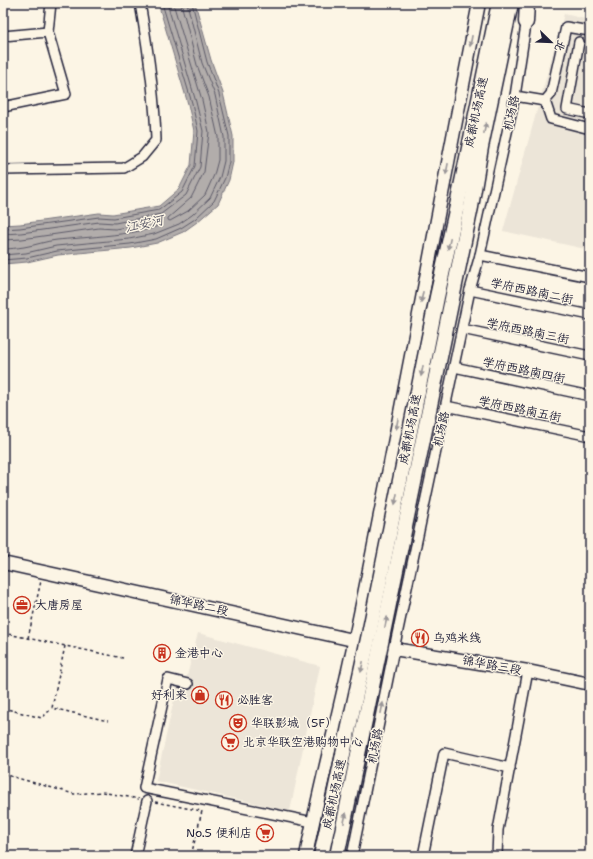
<svg xmlns="http://www.w3.org/2000/svg" width="593" height="859" font-family="'Shantell Sans','LXGW WenKai TC',sans-serif">
<style>
.built{fill:#ece5d8}
.water{fill:#b2adab;stroke:#78757e}
.lines{fill:none;stroke-linecap:round;stroke-linejoin:round}
.shore{stroke:#5c5a68;stroke-width:1}
.minor-casing{stroke:#22223b;stroke-width:12}
.major-casing{stroke:#22223b;stroke-width:15}
.highway-casing{stroke:#22223b;stroke-width:17}
.path{stroke:#22223b;stroke-width:1.5;stroke-dasharray:3 3;stroke-linecap:butt}
.minor{stroke:#fcf5e5;stroke-width:9}
.major{stroke:#fcf5e5;stroke-width:12}
.highway{stroke:#fcf5e5;stroke-width:14}
.highway-bridge-casing{stroke:#22223b;stroke-width:17;stroke-linecap:butt}
.highway-bridge{stroke:#fcf5e5;stroke-width:14}
.oneway{fill:#9a9698}
.labels{text-anchor:middle;stroke-width:3;stroke-linejoin:round;paint-order:stroke}
.street-label{font-size:12px;fill:#22223b;stroke:#fcf5e5}
.poi-label{font-size:12px;fill:#22223b;stroke:#fcf5e5;text-anchor:start}
.water-label{font-size:13px;font-style:italic;fill:#545362;stroke:#fcf5e5}
</style>
<rect width="100%" height="100%" fill="#fcf5e5"/>
<filter id="ink" filterUnits="userSpaceOnUse"><feTurbulence type="fractalNoise" baseFrequency=".025" numOctaves="2"/><feDisplacementMap in="SourceGraphic" scale="8" xChannelSelector="R" yChannelSelector="G"/><feConvolveMatrix kernelMatrix="1 2 1 2 8 2 1 2 1" color-interpolation-filters="sRGB"/></filter>
<g filter="url(#ink)">
<!-- built -->
<g class="built">
<path d="M564 14 590 20V250L503 231Z"/>
<path d="M198 633 320 666 290 811 156 781 177 686 185 684Z"/>
</g>
<!-- water -->
<path class="water" d="M158 3H195L211 60 223 93 233 136V162L229 180 218 204 197 222 183 232 157 243 131 248 58 255 27 262 3 264V225L20 224 99 213 113 214 159 206 179 189 191 165 194 131 188 104Z"/>
<g class="lines">
<!-- shore -->
<g class="shore">
<path d="M173 3 202 100 209 132 204 172 191 198 168 218V220L170 221 188 211 205 195 214 175 218 160V137L209 97 197 65 181 3"/>
<path d="M3 229 20 228 99 217 114 218 159 210 182 192 195 166 198 131 192 103 162 3"/>
<path d="M3 234 21 233 99 222 115 223 161 214 186 195 200 167 203 131 196 102 167 3"/>
<path d="M3 240 22 239 99 228 115 229 160 221 162 223C153 234 76 238 57 240 46 241 36 245 24 247 17 248 10 249 3 249"/>
<path d="M3 255 26 253 56 246 129 239 154 234 179 224 192 215 210 198 220 177 224 161V137L215 95 202 63 187 3"/>
<path d="M3 260 27 258 57 251 130 244 156 239 181 228 195 219 214 201 225 178 229 162V136L219 94 207 62 192 3"/>
</g>
<!-- minor casing -->
<g class="minor-casing">
<g id="minor">
<path d="M3 36 48 32"/>
<path d="M579 42 567 109 590 114"/>
<path d="M515 96 545 101 551 94 566 27 590 31"/>
<path d="M545 101 551 119 590 129"/>
<path d="M3 107 66 94 48 32 51 3"/>
<path d="M3 170 124 168 142 157 156 140C155 94 148 49 140 3"/>
<path d="M480 255 590 277"/>
<path d="M470 290 590 315"/>
<path d="M462 329 590 356"/>
<path d="M454 367 590 396"/>
<path d="M446 406 590 436"/>
<path d="M188 684 168 679 144 788 313 822"/>
<path d="M135 856 147 801"/>
<path d="M352 856 394 649 470 290 480 255 515 96 527 18"/>
<path d="M423 856 444 753 510 768"/>
<path d="M497 856 498 830 528 671"/>
</g>
</g>
<!-- major casing -->
<g class="major-casing">
<g id="major">
<path d="M3 563 394 649 528 671 590 684"/>
<path d="M306 856C320 783 340 711 355 638 399 427 437 215 479 3"/>
</g>
</g>
<!-- highway casing -->
<g class="highway-casing">
<g id="highway">
<path d="M526 22 527 3"/>
<path d="M457 206 499 3"/>
<path d="M471 207 481 147 511 3"/>
</g>
</g>
<!-- path -->
<g class="path">
<path d="M3 633 123 658"/>
<path d="M28 638 41 581"/>
<path d="M65 646 52 708 108 721"/>
<path d="M3 708 42 718 52 708"/>
<path d="M3 774 74 794 102 792 139 799"/>
<path d="M155 802 202 811 191 856"/>
</g>
<!-- minor -->
<use href="#minor" class="minor"/>
<!-- major -->
<use href="#major" class="major"/>
<!-- highway -->
<use href="#highway" class="highway"/>
<!-- highway-bridge casing -->
<g class="highway-bridge-casing">
<g id="highway-bridge">
<path d="M321 856 369 634 437 297 457 206"/>
<path d="M337 856 471 207"/>
</g>
</g>
<!-- highway-bridge -->
<use href="#highway-bridge" class="highway-bridge"/>
</g>
<!-- one-way arrows -->
<defs><path id="oneway-solid" d="M-6-.8H1V-3.2L6.5 0L1 3.2V.8H-6Z"/></defs>
<g class="oneway">
<use href="#oneway-solid" transform="translate(471 41) rotate(101)"/>
<use href="#oneway-solid" transform="translate(485 128) rotate(-78)"/>
<use href="#oneway-solid" transform="translate(447 169) rotate(101)"/>
<use href="#oneway-solid" transform="translate(449 244) rotate(103)"/>
<use href="#oneway-solid" transform="translate(422 297) rotate(101)"/>
<use href="#oneway-solid" transform="translate(422 371) rotate(101)"/>
<use href="#oneway-solid" transform="translate(397 424) rotate(101)"/>
<use href="#oneway-solid" transform="translate(396 499) rotate(101)"/>
<use href="#oneway-solid" transform="translate(386 622) rotate(-78)"/>
<use href="#oneway-solid" transform="translate(362 667) rotate(102)"/>
<use href="#oneway-solid" transform="translate(382 708) rotate(-79)"/>
<use href="#oneway-solid" transform="translate(345 818) rotate(-78)"/>
</g>
</g>
<!-- icons -->
<defs>
<g id="office-ring" transform="scale(0.9)"><circle r="9.5" fill="#fcf5e5" stroke="#c8321e" stroke-width="1.5"/><path d="M-6-3h4V-5.5h4V-3h4V5H-6ZM-1-4.5V-3h2v-1.5ZM-6 0V1H6V0Z" fill="#c8321e"/></g>
<g id="restaurant-ring" transform="scale(0.9)"><circle r="9.5" fill="#fcf5e5" stroke="#c8321e" stroke-width="1.5"/><path d="M-5-6h1v4h1v-4h1v4h1v-4h1v5L-1.5 .5V6h-2V.5L-5-1ZM5-6V6H3V1.5H1.5Q1.5-4 5-6Z" fill="#c8321e"/></g>
<g id="building-ring" transform="scale(0.9)"><circle r="9.5" fill="#fcf5e5" stroke="#c8321e" stroke-width="1.5"/><path d="M-4-6H4V6H1V3H-1V6H-4ZM-2.5-4.3h1.7v1.8h-1.7ZM.8-4.3h1.7v1.8H.8ZM-2.5-1h1.7V.8h-1.7ZM.8-1h1.7V.8H.8Z" fill="#c8321e"/></g>
<g id="shop-ring" transform="scale(0.9)"><circle r="9.5" fill="#fcf5e5" stroke="#c8321e" stroke-width="1.5"/><path d="M-5-2.5h2.3a2.7 3.5 0 0 1 5.4 0H5L5.5 6h-11ZM-1.5-2.5h3a1.5 2.3 0 0 0-3 0Z" fill="#c8321e"/></g>
<g id="theatre-ring" transform="scale(0.9)"><circle r="9.5" fill="#fcf5e5" stroke="#c8321e" stroke-width="1.5"/><path d="M-5-5.5Q0-4 5-5.5V0Q5 5 0 6Q-5 5-5 0ZM-3.3-2.5H-1v1.5H-3.3ZM1-2.5H3.3v1.5H1ZM-2.8 1Q0 5.5 2.8 1Z" fill="#c8321e"/></g>
<g id="supermarket-ring" transform="scale(0.9)"><circle r="9.5" fill="#fcf5e5" stroke="#c8321e" stroke-width="1.5"/><path d="M-6-5.5h2.5l.6 2H6L4.5 2H-2.5L-4.4-4H-6ZM-1.5 3.2a1.3 1.3 0 1 0 .1 0ZM3 3.2a1.3 1.3 0 1 0 .1 0Z" fill="#c8321e"/></g>
</defs>
<g fill-rule="evenodd">
<use href="#office-ring" x="22" y="605"/>
<use href="#restaurant-ring" x="420" y="638"/>
<use href="#building-ring" x="162" y="653"/>
<use href="#shop-ring" x="200" y="695"/>
<use href="#restaurant-ring" x="224" y="700"/>
<use href="#theatre-ring" x="238" y="723"/>
<use href="#supermarket-ring" x="230" y="742"/>
<use href="#supermarket-ring" x="265" y="833"/>
</g>
<g class="labels">
<!-- street labels -->
<g class="street-label">
<text transform="translate(476 112) rotate(-78)" y="4">成都机场高速</text>
<text transform="translate(511 113) rotate(-78)" y="4">机场路</text>
<text transform="translate(532 291) rotate(12)" y="4">学府西路南二街</text>
<text transform="translate(528 331) rotate(12)" y="4">学府西路南三街</text>
<text transform="translate(524 370) rotate(12)" y="4">学府西路南四街</text>
<text transform="translate(520 409) rotate(12)" y="4">学府西路南五街</text>
<text transform="translate(410 429) rotate(-79)" y="4">成都机场高速</text>
<text transform="translate(441 429) rotate(-78)" y="4">机场路</text>
<text transform="translate(199 605) rotate(12)" y="4">锦华路二段</text>
<text transform="translate(492 665) rotate(10)" y="4">锦华路三段</text>
<text transform="translate(375 746) rotate(-79)" y="4">机场路</text>
<text transform="translate(334 794) rotate(-78)" y="4">成都机场高速</text>
</g>
<!-- poi labels -->
<g class="poi-label">
<text x="35" y="609">大唐房屋</text>
<text x="433" y="642">乌鸡米线</text>
<text x="175" y="657">金港中心</text>
<text x="187" y="699" text-anchor="end">好利来</text>
<text x="237" y="704">必胜客</text>
<text x="251" y="727">华联影城（5F）</text>
<text x="243" y="746">北京华联空港购物中心</text>
<text x="252" y="837" text-anchor="end">No.5 便利店</text>
</g>
<!-- water labels -->
<g class="water-label">
<text transform="translate(144 223) rotate(-12)" y="5">江安河</text>
</g>
</g>
<!-- margin -->
<rect width="593" height="859" fill="none" stroke="#fcf5e5" stroke-width="16"/>
<rect x="8" y="8" width="577" height="843" fill="none" stroke="#22223b" stroke-width="1.5" filter="url(#ink)"/>
<!-- north arrow -->
<g transform="translate(551 42) rotate(113)" stroke="#fcf5e5" stroke-width="3" paint-order="stroke">
<path d="M0-3L7 15L0 10L-7 15Z" fill="#22223b"/>
<text y="-6" font-size="11" font-weight="bold" text-anchor="middle" fill="#22223b">北</text>
</g>
</svg>
